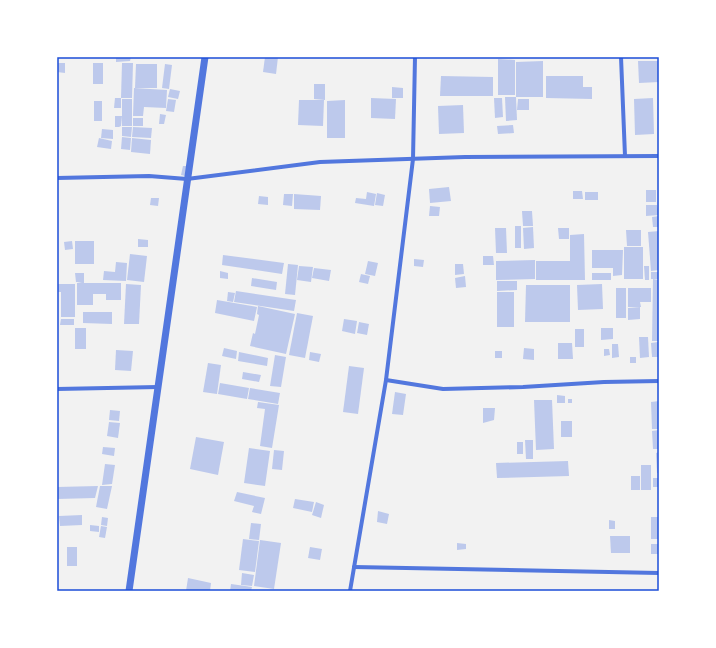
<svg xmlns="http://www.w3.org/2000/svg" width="716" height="648" font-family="'Titillium Web',sans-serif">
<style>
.building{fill:#bdc9ec}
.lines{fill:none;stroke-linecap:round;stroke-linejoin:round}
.minor{stroke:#5277de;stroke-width:4}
.tertiary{stroke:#5277de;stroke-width:7}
.neatline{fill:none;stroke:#1d4ed8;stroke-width:1.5}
</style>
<rect width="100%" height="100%" fill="#f2f2f2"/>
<!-- building -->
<g class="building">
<path d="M116 57H131L130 61 116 62Z"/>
<path d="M265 57H278L276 74 263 72Z"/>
<path d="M498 59 515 60V95H498Z"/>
<path d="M543 61V97H516V62Z"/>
<path d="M638 61H659V82L639 83Z"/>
<path d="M57 63H65V73L57 72Z"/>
<rect x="93" y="63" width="10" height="21"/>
<path d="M122 63H133L132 98H121Z"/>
<path d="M136 64H157V88H135Z"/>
<path d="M165 64 172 65 169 89 162 88Z"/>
<path d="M441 76 493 77V96H440Z"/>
<path d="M546 76H583V87H592V99L546 98Z"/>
<path d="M314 84H325V100L314 99Z"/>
<path d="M392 87 403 88V98H392Z"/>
<path d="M134 88 167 90 166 108 144 107 143 116H133Z"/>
<path d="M170 89 180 91 178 99 168 97Z"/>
<path d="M505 97H516L517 120 506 121Z"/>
<path d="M115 98H121V108H114Z"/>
<path d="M371 98 396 99 395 119 371 118Z"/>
<path d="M494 98H502L503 117 495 118Z"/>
<path d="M653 98 654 134 635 135 634 99Z"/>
<rect x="122" y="99" width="10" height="27"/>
<path d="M168 99 176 100 174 112 166 111Z"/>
<path d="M518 99H529V110H517Z"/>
<path d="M299 100H324L323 126 298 125Z"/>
<path d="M345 100V138H327V101Z"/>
<rect x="94" y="101" width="8" height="20"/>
<path d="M463 105 464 133 439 134 438 106Z"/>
<path d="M160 114 166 115 164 124H159Z"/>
<path d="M115 116H122L121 126 119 127H115Z"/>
<rect x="133" y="118" width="10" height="8"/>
<path d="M513 125 514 133 498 134 497 126Z"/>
<path d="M122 127H132L131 137 122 136Z"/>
<path d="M133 127 152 128 151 138 132 137Z"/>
<path d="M102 129 113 130V139L101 138Z"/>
<path d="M122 137 131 138 130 150 121 149Z"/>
<path d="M99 138 112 141 111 149 97 147Z"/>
<path d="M132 138 151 140 150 154 131 152Z"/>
<path d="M183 166H187L185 176 181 175Z"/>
<path d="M449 187 451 201 430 203 429 189Z"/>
<rect x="646" y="190" width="10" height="12"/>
<path d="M573 191H582L583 199H573Z"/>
<path d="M367 192 376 194 374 206 355 203 356 198 366 199Z"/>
<rect x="585" y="192" width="13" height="8"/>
<path d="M377 193 385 195 383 206 375 205Z"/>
<path d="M284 194H293L292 206 283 205Z"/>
<path d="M294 194 321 196 320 210 294 209Z"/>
<path d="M259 196 268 197V205L258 204Z"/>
<path d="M151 198H159L158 206 150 205Z"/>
<path d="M646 205H657L659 215 646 216Z"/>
<path d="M430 206 440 207 439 216H429Z"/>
<path d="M522 211H532L533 226H523Z"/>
<path d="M659 216V227H653L652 217Z"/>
<rect x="515" y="226" width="6" height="22"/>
<path d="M533 227 534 248 524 249 523 228Z"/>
<path d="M495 228H506L507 253H496Z"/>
<path d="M558 228H569V239H559Z"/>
<path d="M626 230H641V246H627Z"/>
<path d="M659 231V270L651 271 648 232Z"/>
<path d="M584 234 585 280H536V261H570V235Z"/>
<path d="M138 239 148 240V247H138Z"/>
<path d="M72 241 73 249 65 250 64 242Z"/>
<rect x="75" y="241" width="19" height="23"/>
<rect x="624" y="247" width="19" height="32"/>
<path d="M592 250H623L622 275 613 276V268H592Z"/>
<path d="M130 254 147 256 144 282 127 280Z"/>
<path d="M223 255 284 263 282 274 222 265Z"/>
<path d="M483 256H493L494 265H483Z"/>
<path d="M414 259 424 260 423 267 414 266Z"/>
<path d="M535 260V279L496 280V261Z"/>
<path d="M368 261 378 263 375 276 365 274Z"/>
<path d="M116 262 127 263 126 281 103 280 104 271 115 272Z"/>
<path d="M288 264 298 265 295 295 285 294Z"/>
<path d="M455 264H463L464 274 455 275Z"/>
<path d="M299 266 313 267 311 282 297 280Z"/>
<path d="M644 266H649V280H645Z"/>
<path d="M314 268 331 270 329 281 312 278Z"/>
<path d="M220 271 228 273V279L220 278Z"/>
<rect x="651" y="272" width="8" height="7"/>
<path d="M75 273H84V283H121V300H106V294H93V305H77V283L82 282H76Z"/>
<rect x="592" y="273" width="19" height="7"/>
<path d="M361 274 370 276 368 284 359 282Z"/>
<path d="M465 276 466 287 456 288 455 278Z"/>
<path d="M252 278 277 282 276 290 251 286Z"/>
<path d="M653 279 659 280V341H652Z"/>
<path d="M497 281H517V290L497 291Z"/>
<path d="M57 284H75V317H61V292H57Z"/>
<path d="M126 284 141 285 139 324H124Z"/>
<path d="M602 284 603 309 578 310 577 285Z"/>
<path d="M526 285H570V322H525Z"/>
<rect x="616" y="288" width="10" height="30"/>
<path d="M628 288H651V302H640L641 307H628Z"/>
<path d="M236 291 296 300 294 311 234 302Z"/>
<path d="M228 292 235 293 233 302 227 301Z"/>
<rect x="497" y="292" width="17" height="35"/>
<path d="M217 300 257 307 254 321 215 313Z"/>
<path d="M258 306 295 314 286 354 250 346 253 333 255 334 259 315 257 314Z"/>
<path d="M640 307V319L628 320V308Z"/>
<path d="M83 312H112V324L83 323Z"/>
<path d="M297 313 313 316 305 358 289 355Z"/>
<path d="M61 319H74V325H60Z"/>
<path d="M344 319 357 321 355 334 342 331Z"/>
<path d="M359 322 369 324 367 335 357 333Z"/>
<rect x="75" y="328" width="11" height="21"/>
<path d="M601 328H613V339L601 340Z"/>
<rect x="575" y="329" width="9" height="18"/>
<path d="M639 337H648L649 357 640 358Z"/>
<path d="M658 342 659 357H652L651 343Z"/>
<path d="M558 343H572L573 359H558Z"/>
<path d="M612 344H618L619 357 612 358Z"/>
<path d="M224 348 237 351 236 359 222 356Z"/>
<path d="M524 348 534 349V360L523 359Z"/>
<path d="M604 349H609L610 355 604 356Z"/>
<path d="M116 350 133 351 131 371 115 370Z"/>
<rect x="495" y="351" width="7" height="7"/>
<path d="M239 352 268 358 267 366 238 361Z"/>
<path d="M310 352 321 354 319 362 309 360Z"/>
<path d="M275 355 286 357 281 387 270 386Z"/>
<rect x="630" y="357" width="6" height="6"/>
<path d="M208 363 221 365 217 394 203 392Z"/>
<path d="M349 366 364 368 358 414 343 412Z"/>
<path d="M243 372 261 375 259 382 242 379Z"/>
<path d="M220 383 249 388 247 399 218 394Z"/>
<path d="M250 388 280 393 278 404 248 399Z"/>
<path d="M395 392 406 394 403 415 392 414Z"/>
<path d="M557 395 565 396V403H557Z"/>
<rect x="568" y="399" width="4" height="4"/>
<path d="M534 400H552L554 449 536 450Z"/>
<path d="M659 401V429H652L651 402Z"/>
<path d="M258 402 279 405 272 448 260 446 265 409 257 408Z"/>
<path d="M483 408H495L494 420 483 423Z"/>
<path d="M110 410 120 411 119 421 109 420Z"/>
<rect x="561" y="421" width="11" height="16"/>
<path d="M109 422 120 423 118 438 107 436Z"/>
<path d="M659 430V449H653L652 431Z"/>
<path d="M196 437 224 442 218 475 190 469Z"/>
<path d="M525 440H533V459H526Z"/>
<rect x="517" y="442" width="6" height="12"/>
<path d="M103 447 115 448 114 456 102 454Z"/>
<path d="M249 448 270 451 265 486 244 483Z"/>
<path d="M274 450 284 451 282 470 272 469Z"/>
<path d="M659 452V473H657L656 453Z"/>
<path d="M568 461 569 476 497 478 496 463Z"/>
<path d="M105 464 115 465 112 484 102 485Z"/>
<rect x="641" y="465" width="10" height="25"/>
<rect x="631" y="476" width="9" height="14"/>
<rect x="653" y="478" width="6" height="9"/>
<path d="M98 486 95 498 57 499V487Z"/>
<path d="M100 486H112L107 509 96 507Z"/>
<path d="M237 492 265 498 261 514 252 512 254 506 234 501Z"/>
<path d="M295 499 314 502 312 512 293 508Z"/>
<path d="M316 502 324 505 321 518 312 515Z"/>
<path d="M378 511 389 514 387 524 377 522Z"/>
<path d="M82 515V525L60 526 59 516Z"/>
<path d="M102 517 108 518 107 526 101 525Z"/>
<rect x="651" y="517" width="8" height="22"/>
<path d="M609 520 615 521V529H609Z"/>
<path d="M251 523 261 524 259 540 249 539Z"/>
<path d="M90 525 99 526V532L90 531Z"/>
<path d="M101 526 107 527 105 538 99 537Z"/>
<path d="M610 536H630V553H611Z"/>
<path d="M243 539 259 541 255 572 239 570Z"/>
<path d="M260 540 281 543 274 589 254 586Z"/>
<path d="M457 543 466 544V549L457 550Z"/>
<rect x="651" y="544" width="8" height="10"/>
<rect x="67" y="547" width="10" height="19"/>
<path d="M310 547 322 549 320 560 308 558Z"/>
<path d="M242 573 254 575 252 586 241 585Z"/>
<path d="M188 578 211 583 210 591H186Z"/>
<path d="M231 584 252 587 251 591H230Z"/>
</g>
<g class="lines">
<!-- minor -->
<g class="minor">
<path d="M621 57 625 156"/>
<path d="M57 178 149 176 187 179 320 162 465 157 659 156"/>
<path d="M386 380 443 389 523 387 604 382 659 381"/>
<path d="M57 389 158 387"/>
<path d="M354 567 659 573"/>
<path d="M350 591 386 380 413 159 415 57"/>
</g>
<!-- tertiary -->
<path class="tertiary" d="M129 591 205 57"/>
</g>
<!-- border -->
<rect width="716" height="648" fill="none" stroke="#ffffff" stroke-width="116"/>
<rect x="58" y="58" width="600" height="532" class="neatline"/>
</svg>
